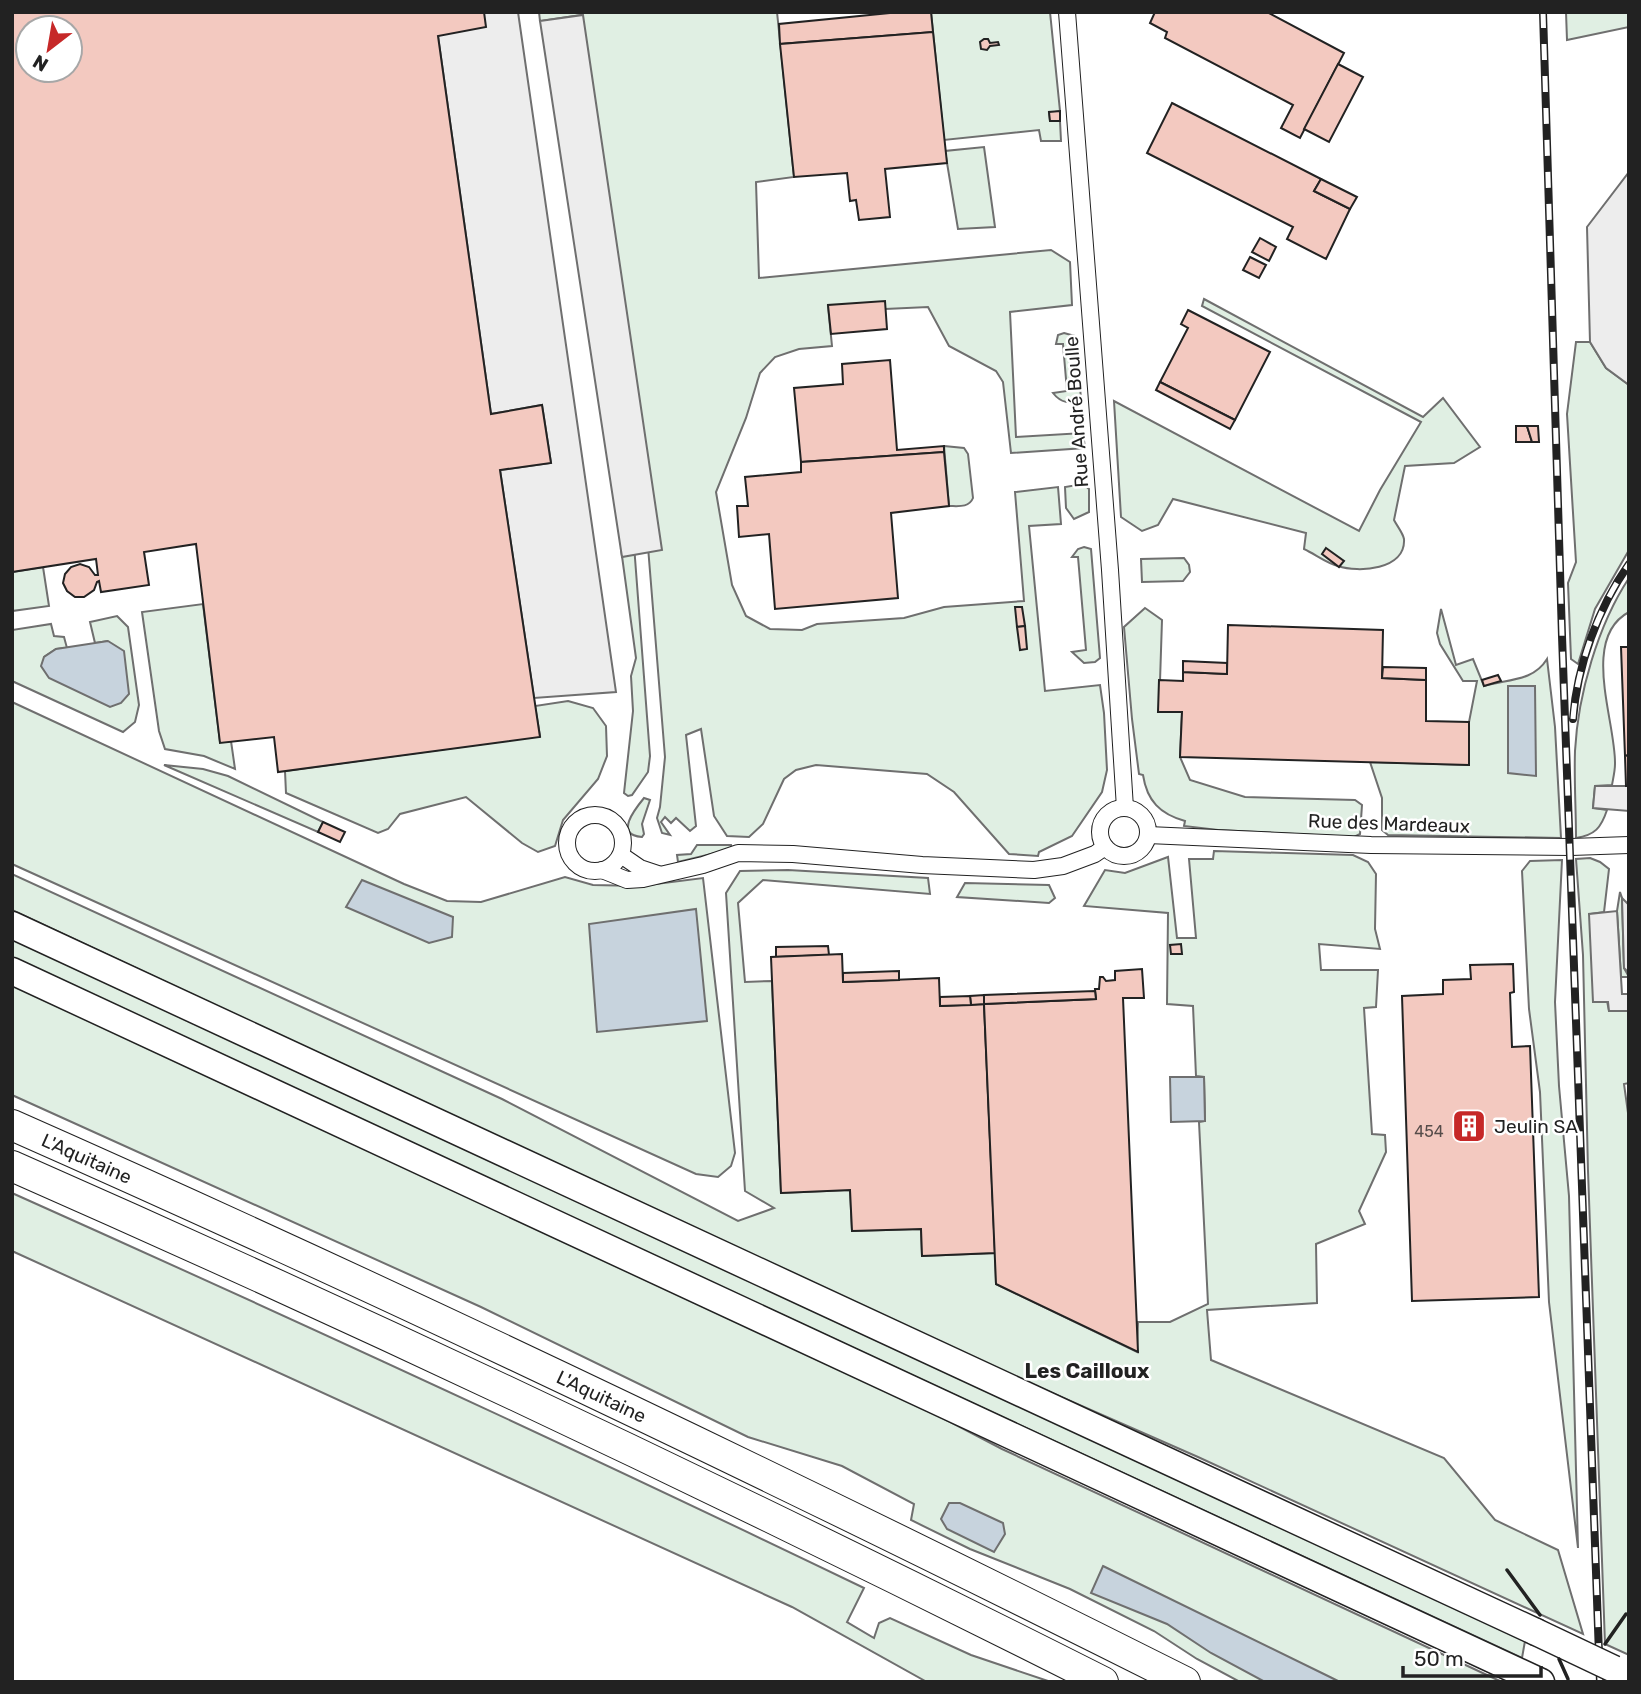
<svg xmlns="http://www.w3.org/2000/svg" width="1641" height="1694" font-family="Rubik,sans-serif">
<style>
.green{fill:#e0efe3;stroke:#6f6f6f;stroke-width:2}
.parking{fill:#ededed;stroke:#6f6f6f;stroke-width:2}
.water{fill:#c7d3dd;stroke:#6f6f6f;stroke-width:2}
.building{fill:#f3c9c0;stroke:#222;stroke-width:2;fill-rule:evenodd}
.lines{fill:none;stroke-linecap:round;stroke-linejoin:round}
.street-casing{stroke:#222;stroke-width:18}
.primary-casing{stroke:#222;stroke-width:29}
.highway-casing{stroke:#222;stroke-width:32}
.street{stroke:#fff;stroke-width:16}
.primary{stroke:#fff;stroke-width:26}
.highway{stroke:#fff;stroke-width:30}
.rail-casing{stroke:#222;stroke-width:8}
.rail{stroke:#fff;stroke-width:5;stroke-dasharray:16;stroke-linecap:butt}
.primary-bridge-casing{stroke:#222;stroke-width:29;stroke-linecap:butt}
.primary-bridge{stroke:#fff;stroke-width:26}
.wall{stroke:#222;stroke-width:3.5}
.labels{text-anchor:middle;stroke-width:5;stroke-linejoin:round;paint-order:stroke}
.number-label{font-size:16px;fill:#564c4a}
.street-label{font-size:19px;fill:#222;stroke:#fff}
.poi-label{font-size:19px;fill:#222;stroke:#fff;text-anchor:start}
.neighbourhood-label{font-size:21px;font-weight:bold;fill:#222;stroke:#fff}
</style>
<rect width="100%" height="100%" fill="#fff"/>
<!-- green -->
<g class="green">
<path d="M539 12H777L794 177 756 182 759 278 1051 250 1070 262 1072 305 1010 312 1016 437 1083 433 1085 448 1011 453 1003 382 996 371 949 346 928 307 885 309 828 306 832 346 799 349 775 357 760 373 746 418 716 492 732 585 746 616 770 629 802 630 817 624 904 618 944 607 1024 601 1015 492 1058 487 1061 524 1029 526 1045 691 1100 685 1104 713 1107 770 1102 792 1072 836 1039 852 1038 856 1009 854 954 792 927 774 816 765 796 770 784 779 763 824 749 837 727 836 714 816 701 729 686 735 696 826 690 831 676 818 671 823 665 817 661 822 670 835 662 833 657 818 660 807 665 757 646 522 582 15 540 21Z"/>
<path d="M931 12H1050L1060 111 1049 113 1050 121H1060L1061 141H1041L1039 130 944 140Z"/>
<path d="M1566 12H1629V27L1567 40Z"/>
<path d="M984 147 995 227 958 229 945 151Z"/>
<path d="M1204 299 1423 417 1443 398 1480 447 1454 463 1405 466 1394 520C1397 526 1403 533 1404 539 1406 570 1358 573 1338 566 1326 563 1315 554 1304 549L1306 533 1173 499 1158 525 1142 531 1121 517 1114 401 1359 531 1380 490 1421 422 1202 306Z"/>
<path d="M1064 333 1075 336 1081 398C1071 406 1060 402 1053 393L1067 391 1063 344H1056L1058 335Z"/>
<path d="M1576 342H1590L1606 368 1629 385V550L1595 609 1578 664 1571 659 1568 583 1576 562 1567 414Z"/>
<path d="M944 446 964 448 968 454 973 498C969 508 958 506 949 506Z"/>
<path d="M1083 484 1089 489V512L1074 519 1066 508 1065 487Z"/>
<path d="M634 545 650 756 648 772 632 795 628 796 624 793 633 711 631 676 636 658 621 549Z"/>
<path d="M1084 547 1091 549 1100 658 1095 662 1084 663 1072 652 1086 650 1078 557H1072L1078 549Z"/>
<path d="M1184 558 1189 565 1190 572 1183 581 1142 582 1141 559Z"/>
<path d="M43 567 49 606 12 611V572Z"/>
<path d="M1629 578V612C1580 638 1616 722 1615 764 1615 771 1613 779 1612 785L1595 786 1593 808 1607 810C1601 828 1595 835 1576 838 1576 809 1574 780 1575 751 1578 694 1598 625 1629 578Z"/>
<path d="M203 604 220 742 231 741 235 769 204 756 165 749 159 731 142 612Z"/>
<path d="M1145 608 1162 620 1159 712H1182L1180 757 1190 780 1245 797 1355 800 1362 805 1360 834 1354 837 1218 830 1184 826 1185 821C1160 814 1147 801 1143 775L1139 774 1132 719 1124 627Z"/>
<path d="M1441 609 1456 665 1473 659 1484 686C1507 679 1533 682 1547 659L1555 727 1561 838 1388 835 1382 830V798L1370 762 1469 765V722L1477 681H1463L1440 644 1437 633Z"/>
<path d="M117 616 128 627 139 705 135 722 123 732 12 681V630L51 624 54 636 64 637 67 648 56 649 44 657 108 641 95 643 90 622Z"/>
<path d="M568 701 593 708 606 726 607 756 598 779 563 820 555 846 538 852 522 843 466 797 400 814 388 829 378 833 286 793 285 771 540 736 535 706Z"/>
<path d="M12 702 404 884 447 901 481 902 565 877 593 885 640 886 703 878 735 1153 731 1166 718 1177 696 1174 12 864Z"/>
<path d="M164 765 203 769 228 776 323 822 318 832Z"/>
<path d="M644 798 650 800 642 824 644 834 642 837C614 835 635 809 644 798Z"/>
<path d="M697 845H731L732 849 678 862 677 855 691 854Z"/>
<path d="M1214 851 1353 855 1368 862 1376 874 1375 929 1380 949 1319 944 1321 970H1378L1376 1007 1364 1008 1372 1134 1385 1135 1386 1152 1359 1211 1365 1224 1316 1244 1317 1303 1207 1310 1211 1360 1444 1458 1495 1520 1558 1550 1583 1634 1198 1457 911 1331 12 910V874L502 1099 738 1221 774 1208 745 1191 726 893 740 871 788 870 928 878 930 894 763 880 738 903 745 982 772 981 781 1193 850 1190 852 1231 921 1229 922 1256 995 1253 996 1284 1137 1352 1138 1322H1170L1208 1304 1199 1122 1205 1121 1204 1077 1196 1076 1193 1006 1167 1004 1168 913 1084 906 1105 870 1125 873 1168 857 1177 938H1196L1189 859H1213Z"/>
<path d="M1590 858 1600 862 1609 869 1604 912 1590 914 1609 1011H1629V1083L1624 1084 1629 1120V1655L1605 1644 1588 1171 1583 955 1576 859Z"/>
<path d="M1562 860 1555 1002 1559 1086 1569 1196 1578 1548 1549 1302 1540 1092 1529 1009 1522 871 1530 861Z"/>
<path d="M965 883 1049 885 1055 898 1049 903 957 897Z"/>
<path d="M1620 892 1622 898 1624 968 1629 977H1621L1617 911Z"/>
<path d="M12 936 1525 1641 1522 1658 12 958Z"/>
<path d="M12 983 916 1404 1002 1449 1502 1682H1240L1197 1659 1154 1631 1070 1589 970 1549 911 1520 914 1504 842 1466 748 1437 481 1307 12 1095Z"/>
<path d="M12 1193C298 1321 582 1452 864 1588L847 1622 874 1638 879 1623 890 1618 971 1655 1051 1682H927L792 1607 12 1251Z"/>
</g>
<!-- parking -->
<g class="parking">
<path d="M484 12H518L616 692 534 698 500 470 551 463 542 405 491 414 438 36Z"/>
<path d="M583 15 662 550 622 557 540 21Z"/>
<path d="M1629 172V385L1606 368 1590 342 1587 227Z"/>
<path d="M1595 786H1629V811L1593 808Z"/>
<path d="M1622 898 1629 905V973L1624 968Z"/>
<path d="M1617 911 1622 994H1629V1011H1609L1608 1002H1593L1589 914Z"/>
</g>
<!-- water -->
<g class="water">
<path d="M108 641 124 651 129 694 121 703 110 707 49 678 41 666 44 657 56 649Z"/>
<path d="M1508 686H1535L1536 776 1508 773Z"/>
<path d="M362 880 453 917 452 937 429 943 346 907Z"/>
<path d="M696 909 707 1021 597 1032 589 924Z"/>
<path d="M1170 1077H1204L1205 1121 1171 1122Z"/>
<path d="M949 1503H960L1003 1523 1005 1534 994 1552 947 1529 941 1519Z"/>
<path d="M1103 1566 1330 1677 1340 1682H1265L1211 1653 1167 1624 1091 1593Z"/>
</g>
<!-- building -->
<g class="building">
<path d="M12 12H484L486 27 438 36 491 414 542 405 551 463 500 470 540 737 278 772 274 737 220 743 196 544 144 552 149 585 101 592 99 581 97 582 94 590 84 597H75L67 591 63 583 65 574 71 567 80 564 89 567 95 575H98L96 559 12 572ZM28 28H70V70H28Z"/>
<path d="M900 12H931L933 32 780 44 779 24Z"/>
<path d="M1155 12H1267L1344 53 1300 138 1281 128 1293 105 1165 38 1167 32 1150 23Z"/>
<path d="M933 32 947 163 885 169 890 217 859 220 856 200 850 201 847 173 794 177 780 44Z"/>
<path d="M984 39H988L990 43 998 42 999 45 990 46 987 50 981 49 980 42Z"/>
<path d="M1338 64 1363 77 1329 142 1304 129Z"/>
<path d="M1172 103 1321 179 1314 191 1350 209 1326 259 1287 239 1293 227 1147 153Z"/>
<path d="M1060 111V121H1050L1049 112Z"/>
<path d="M1321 179 1357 197 1350 209 1314 191Z"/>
<path d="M1260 238 1276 247 1269 261 1252 252Z"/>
<path d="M1250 257 1266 265 1259 278 1243 270Z"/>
<path d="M885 301 887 329 831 334 828 305Z"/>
<path d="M1188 310 1270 352 1235 420 1160 382 1188 328 1181 324Z"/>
<path d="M890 360 897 450 944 446V452L801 462 794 388 843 384 842 364Z"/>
<path d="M1160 382 1235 420 1230 429 1156 390Z"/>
<path d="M1516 426H1527L1532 442H1516Z"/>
<path d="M1527 426H1538L1539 442H1532Z"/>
<path d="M944 452 949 506 891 513 898 598 775 609 769 534 739 537 737 506H748L745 477 801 472V462Z"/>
<path d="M1326 548 1344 561 1339 567 1322 554Z"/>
<path d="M1015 607H1022L1025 626 1017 627Z"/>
<path d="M1228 625 1383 630 1382 678 1426 680V721L1469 722V765L1180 757 1182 712H1158L1159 680 1183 681V672L1227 674Z"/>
<path d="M1025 626 1027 649 1020 650 1017 627Z"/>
<path d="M1621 647H1629V755L1625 756Z"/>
<path d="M1183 661 1227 663V674L1183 672Z"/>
<path d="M1383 667 1426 668V680L1382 678Z"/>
<path d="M1498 675 1501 681 1484 686 1482 680Z"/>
<path d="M1629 755V786H1626L1625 756Z"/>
<path d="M323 822 345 832 340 842 318 832Z"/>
<path d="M1181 944 1182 954H1171L1170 945Z"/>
<path d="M828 946 829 955 776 957V947Z"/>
<path d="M842 954 843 982 939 978 940 1006 984 1004 995 1253 922 1256 921 1229 852 1231 850 1190 781 1193 771 957Z"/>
<path d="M1513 964 1514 992 1510 993 1512 1047 1530 1046 1539 1297 1412 1301 1402 996 1443 994V980L1471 979 1470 965Z"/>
<path d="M1142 969 1144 998H1123L1138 1352 996 1284 984 1004 1096 999 1095 989H1099L1100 977H1103L1106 981 1115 980V971Z"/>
<path d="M899 971V980L843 982V973Z"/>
<path d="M1095 991 1096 999 984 1004V995Z"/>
<path d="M984 995V1004L971 1005 970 996Z"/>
<path d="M970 996 971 1005 940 1006V997Z"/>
</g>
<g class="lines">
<!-- street casing -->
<g class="street-casing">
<g id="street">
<path d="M1067 12 1110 570 1125 808"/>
<circle cx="1124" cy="832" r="24"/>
<circle cx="595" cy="843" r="28"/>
<path d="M1148 835 1371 845 1571 847 1629 845"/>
<path d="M621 855 640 868 658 874"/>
<path d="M602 870 627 880 643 879 703 865 738 853 793 854 922 865 1034 870 1063 866 1095 854 1105 847"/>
</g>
</g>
<!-- primary casing -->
<g class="primary-casing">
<g id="primary">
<path d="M12 925 1536 1632"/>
<path d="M12 971 1541 1682"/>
</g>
</g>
<!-- highway casing -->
<g class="highway-casing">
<g id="highway">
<path id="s1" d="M12 1125C408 1300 798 1488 1185 1682"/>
<path d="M12 1166C380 1328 744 1501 1103 1682"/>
</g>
</g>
<!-- street -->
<use href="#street" class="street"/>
<!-- primary -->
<use href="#primary" class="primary"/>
<!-- highway -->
<use href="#highway" class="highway"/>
<!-- rail casing -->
<g class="rail-casing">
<g id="rail">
<path d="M1543 12 1562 636 1600 1682"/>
<path d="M1573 719C1577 666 1598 608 1629 564"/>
</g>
</g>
<!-- rail -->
<use href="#rail" class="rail"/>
<!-- primary-bridge casing -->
<g class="primary-bridge-casing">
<path id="primary-bridge" d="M1536 1632 1614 1669"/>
</g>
<!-- primary-bridge -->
<use href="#primary-bridge" class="primary-bridge"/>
<!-- wall -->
<g class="wall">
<path d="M1507 1570 1540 1615"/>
<path d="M1605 1644 1626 1614"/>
<path d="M1559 1659 1568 1679"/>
</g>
</g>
<!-- icons -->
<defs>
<g id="building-square" transform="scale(1.75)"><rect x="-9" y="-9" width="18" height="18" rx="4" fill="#c62828" stroke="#fff"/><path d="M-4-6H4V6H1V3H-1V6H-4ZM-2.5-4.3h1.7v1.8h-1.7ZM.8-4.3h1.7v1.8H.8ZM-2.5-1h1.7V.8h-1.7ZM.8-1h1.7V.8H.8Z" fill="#fff"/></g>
</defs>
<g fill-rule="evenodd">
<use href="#building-square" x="1469" y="1126"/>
</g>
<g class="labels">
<!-- number labels -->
<g class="number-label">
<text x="1429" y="1137">454</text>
</g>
<!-- street labels -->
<g class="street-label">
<text transform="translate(1076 412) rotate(-94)" y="7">Rue André Boulle</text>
<text transform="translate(1389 823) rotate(2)" y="7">Rue des Mardeaux</text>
<text dy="7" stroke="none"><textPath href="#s1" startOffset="82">L'Aquitaine</textPath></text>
<text dy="7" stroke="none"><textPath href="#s1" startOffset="649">L'Aquitaine</textPath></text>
</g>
<!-- poi labels -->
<g class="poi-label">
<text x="1494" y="1133">Jeulin SA</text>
</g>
<!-- neighbourhood labels -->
<g class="neighbourhood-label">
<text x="1087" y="1378">Les Cailloux</text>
</g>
</g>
<!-- border -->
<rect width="1641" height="1694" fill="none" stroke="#222222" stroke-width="28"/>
<!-- north arrow -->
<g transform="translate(49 49) rotate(211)"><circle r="33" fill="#ffffff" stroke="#a7a7a7" stroke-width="2"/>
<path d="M0-5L12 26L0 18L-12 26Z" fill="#c62828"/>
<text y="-10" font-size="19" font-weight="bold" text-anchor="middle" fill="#222222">N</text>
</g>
<!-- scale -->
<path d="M1403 1666v10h138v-10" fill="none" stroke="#222222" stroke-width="3.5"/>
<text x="1414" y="1666" font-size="21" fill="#222222" stroke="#ffffff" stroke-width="5" paint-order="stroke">50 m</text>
</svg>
